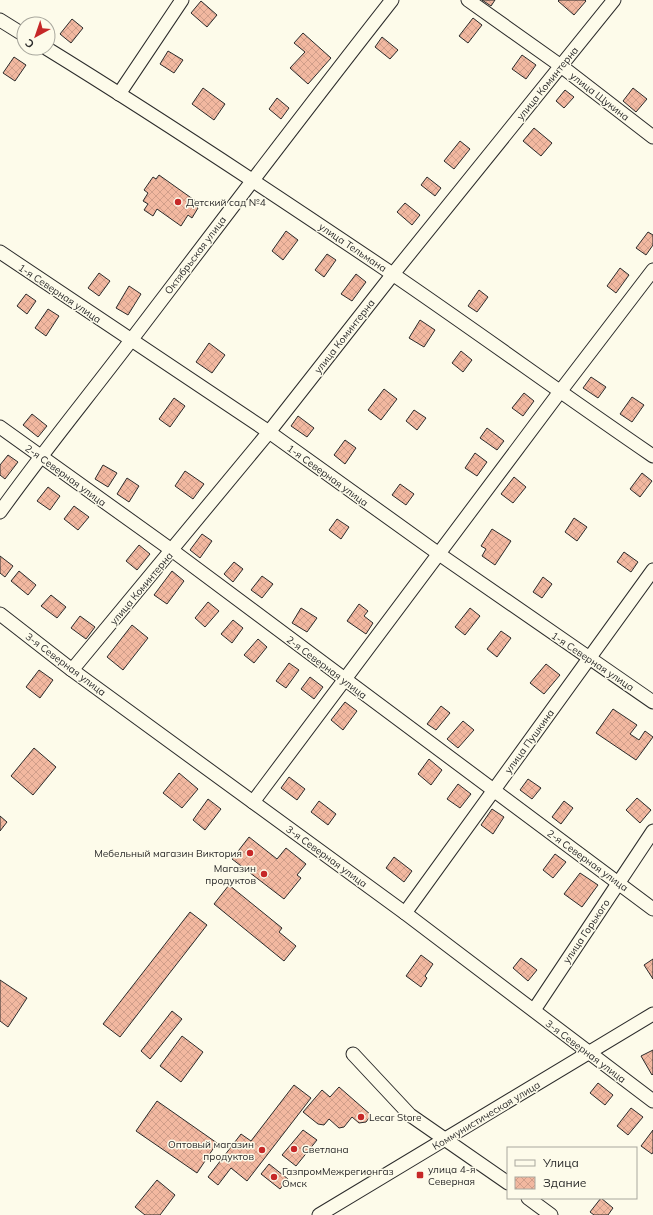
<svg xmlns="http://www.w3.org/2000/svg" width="653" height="1215" font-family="Mulish,sans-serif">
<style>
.building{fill:url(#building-cross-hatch);stroke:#2b2b2b}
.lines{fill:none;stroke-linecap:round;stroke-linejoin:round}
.minor-casing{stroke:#2b2b2b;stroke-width:15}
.minor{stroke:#fdfbea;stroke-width:13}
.poi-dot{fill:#c62828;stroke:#fdfbea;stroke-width:1.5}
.labels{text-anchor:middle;stroke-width:3;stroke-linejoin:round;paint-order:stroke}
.street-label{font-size:10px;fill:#2b2b2b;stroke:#fdfbea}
.poi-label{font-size:10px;fill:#2b2b2b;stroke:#fdfbea;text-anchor:start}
</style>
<defs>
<pattern id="building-cross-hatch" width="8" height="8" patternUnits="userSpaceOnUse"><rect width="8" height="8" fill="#f2b8a0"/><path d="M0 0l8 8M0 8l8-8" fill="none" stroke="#d09e8a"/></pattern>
</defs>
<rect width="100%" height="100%" fill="#fdfbea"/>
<!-- building -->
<g class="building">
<path d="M482 0H495L491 6Z"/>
<path d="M559 0H585L586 1 574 15 558 1Z"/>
<path d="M201 1 217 15 207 27 191 13Z"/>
<path d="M473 18 482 25 468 43 459 36Z"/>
<path d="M72 19 83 28 71 43 60 34Z"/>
<path d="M303 33 331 58 308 84 290 68 305 52 294 43Z"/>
<path d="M382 37 398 50 390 59 375 47Z"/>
<path d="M168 51 183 60 174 73 160 64Z"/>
<path d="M522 55 536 65 526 79 512 69Z"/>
<path d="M14 57 26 65 15 81 3 73Z"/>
<path d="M203 88 225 104 214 120 192 104Z"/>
<path d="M633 88 647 99 636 112 623 101Z"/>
<path d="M565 90 574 97 564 108 556 101Z"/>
<path d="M277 98 289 108 281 119 269 109Z"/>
<path d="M534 128 552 143 541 156 523 141Z"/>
<path d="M460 141 470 149 454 169 444 161Z"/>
<path d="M159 175 197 202 195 205 198 208 192 218 188 215 181 226 157 209 153 216 144 210 148 204 143 201 148 193 144 190 153 177 156 179Z"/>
<path d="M427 177 441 188 435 196 421 185Z"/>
<path d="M405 203 420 215 412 225 397 212Z"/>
<path d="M286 231 298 240 283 260 272 251Z"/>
<path d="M648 232 653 235V245L646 255 636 248Z"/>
<path d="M327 254 336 260 324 277 315 270Z"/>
<path d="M620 268 629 275 616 293 607 286Z"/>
<path d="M99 273 110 281 99 296 88 288Z"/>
<path d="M356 274 366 282 352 301 341 294Z"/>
<path d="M129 286 141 294 128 315 116 308Z"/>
<path d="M479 290 488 297 477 312 468 306Z"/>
<path d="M26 294 36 301 27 314 17 306Z"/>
<path d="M48 309 59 316 46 336 35 328Z"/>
<path d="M420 320 435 330 424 347 409 338Z"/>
<path d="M209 343 225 355 212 373 196 362Z"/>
<path d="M461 351 472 360 463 372 452 363Z"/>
<path d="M591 377 606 387 598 398 583 388Z"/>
<path d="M384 389 397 399 381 420 368 410Z"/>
<path d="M524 393 534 401 523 416 512 408Z"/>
<path d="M632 397 644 405 632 422 620 414Z"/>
<path d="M174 398 185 406 170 427 159 419Z"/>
<path d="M414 410 426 418 417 430 406 421Z"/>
<path d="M32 414 47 426 38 437 23 425Z"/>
<path d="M298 416 314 428 307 437 291 426Z"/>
<path d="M487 428 504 441 497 450 480 438Z"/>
<path d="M345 440 356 448 345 464 334 455Z"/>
<path d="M475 453 487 462 477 476 465 468Z"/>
<path d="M8 455 18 462 5 479 0 475V465Z"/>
<path d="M103 465 117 473 108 487 95 479Z"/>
<path d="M185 471 204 484 193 499 175 486Z"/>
<path d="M642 473 652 481 640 497 630 489Z"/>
<path d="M514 477 526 487 513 503 501 494Z"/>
<path d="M127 478 139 486 129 502 117 494Z"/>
<path d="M400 484 414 494 406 505 392 495Z"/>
<path d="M48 487 60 496 50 510 37 501Z"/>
<path d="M74 506 89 517 78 530 64 519Z"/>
<path d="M574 518 587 527 577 541 565 532Z"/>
<path d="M337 519 349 527 341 539 329 530Z"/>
<path d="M492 529 511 541 495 565 482 556 486 549 481 546Z"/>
<path d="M202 534 212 541 200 558 190 550Z"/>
<path d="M139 545 150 554 137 570 126 561Z"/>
<path d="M624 552 638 562 631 572 617 562Z"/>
<path d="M0 556 13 566 5 577 0 573Z"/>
<path d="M234 562 243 569 233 582 224 574Z"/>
<path d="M19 571 36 585 28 595 11 581Z"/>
<path d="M172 571 184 581 167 604 154 595Z"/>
<path d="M262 576 273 584 262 598 251 590Z"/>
<path d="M543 577 552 584 542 598 533 592Z"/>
<path d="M51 595 66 607 57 618 41 606Z"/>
<path d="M208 602 219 611 205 627 195 618Z"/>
<path d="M359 604 368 611 364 616 373 623 366 634 347 621Z"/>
<path d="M301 608 317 618 307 632 292 623Z"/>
<path d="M470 608 480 616 465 635 455 627Z"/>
<path d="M80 616 95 627 86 639 71 628Z"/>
<path d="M233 620 243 628 232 643 221 634Z"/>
<path d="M132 625 148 638 123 670 107 657Z"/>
<path d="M501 631 511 638 497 657 487 649Z"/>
<path d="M258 639 267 647 254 663 244 655Z"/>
<path d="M289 663 299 670 286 688 276 681Z"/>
<path d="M546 664 560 675 544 694 530 683Z"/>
<path d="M39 670 53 680 40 698 26 687Z"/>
<path d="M310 677 323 687 314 699 301 689Z"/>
<path d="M345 702 357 711 343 730 331 720Z"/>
<path d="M441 706 450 713 436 730 427 724Z"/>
<path d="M613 709 637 725 630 734 639 740 645 731 653 737 636 760 596 733Z"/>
<path d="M463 721 474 730 458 748 447 739Z"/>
<path d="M34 748 56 767 33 795 11 776Z"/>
<path d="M429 759 442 770 431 785 418 774Z"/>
<path d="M179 773 198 789 182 808 163 793Z"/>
<path d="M289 777 305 789 297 800 281 788Z"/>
<path d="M528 779 541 788 532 799 520 790Z"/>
<path d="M458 784 471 794 460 808 447 799Z"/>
<path d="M637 798 651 810 640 823 626 810Z"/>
<path d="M208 799 221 809 205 830 193 820Z"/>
<path d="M319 801 336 814 328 825 311 812Z"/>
<path d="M564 801 573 808 561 824 552 817Z"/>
<path d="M492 809 504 817 493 834 481 825Z"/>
<path d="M0 816 7 822 0 831Z"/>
<path d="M249 837 277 859 286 848 306 864 297 875 301 878 284 899 232 859Z"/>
<path d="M555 854 566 862 553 878 543 870Z"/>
<path d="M394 857 412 871 404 882 386 868Z"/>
<path d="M580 873 598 885 582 907 564 894Z"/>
<path d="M229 885 282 928 279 932 296 946 284 961 214 904Z"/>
<path d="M190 912 207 925 120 1037 103 1024Z"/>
<path d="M421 955 433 964 425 976 427 978 421 987 406 976Z"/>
<path d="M521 958 537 970 528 981 513 968Z"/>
<path d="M653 959V979L644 965Z"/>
<path d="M0 980 27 998 8 1027 0 1021Z"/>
<path d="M172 1011 182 1019 150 1059 141 1051Z"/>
<path d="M182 1036 203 1052 181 1082 160 1066Z"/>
<path d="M653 1050V1074L652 1075 641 1056Z"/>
<path d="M598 1083 613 1095 605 1105 590 1093Z"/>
<path d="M294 1085 311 1098 247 1181 231 1168 218 1185 208 1177 241 1134 251 1141Z"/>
<path d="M339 1087 371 1115 366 1122 359 1123 352 1117 344 1127 339 1128 329 1119 324 1125 318 1124 303 1112 322 1090 330 1097Z"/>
<path d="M157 1101 217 1143 197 1173 136 1131Z"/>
<path d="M631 1108 643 1117 628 1135 617 1126Z"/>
<path d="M303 1130 317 1140 296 1166 282 1155Z"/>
<path d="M653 1130V1152L652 1154 641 1146Z"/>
<path d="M269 1164 288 1179 280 1189 261 1174Z"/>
<path d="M157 1180 175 1195 160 1215H145L135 1207Z"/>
<path d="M601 1198 613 1208 608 1215H594L590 1212Z"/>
</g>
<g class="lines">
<!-- minor casing -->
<g class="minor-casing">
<g id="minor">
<path d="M468 0 561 66 653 137"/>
<path d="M0 20 24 35"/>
<path d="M46 48C163 120 277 196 391 273 479 333 565 396 653 456"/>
<path d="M119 94 182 0"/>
<path d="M0 252 269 432 439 554 653 702"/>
<path d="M0 427 173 551 653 909"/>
<path d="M0 512C42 453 88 397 132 339 218 226 304 112 392 0"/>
<path d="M0 614 72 670 405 913 653 1101"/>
<path d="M72 670 269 432 393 274 614 0"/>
<path d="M253 802 559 393 653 270"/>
<path d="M405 913 653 570"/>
<path d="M534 1010 653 831"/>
<path d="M353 1054 410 1115 508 1183"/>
<path d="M528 1198 551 1215"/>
<path d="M319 1215 653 1014"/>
</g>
</g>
<!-- minor -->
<use href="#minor" class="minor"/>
</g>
<!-- markers -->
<g class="poi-dot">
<circle cx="178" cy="202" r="4"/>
<circle cx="250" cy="853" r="4"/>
<circle cx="264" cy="874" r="4"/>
<circle cx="361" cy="1117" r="4"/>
<circle cx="294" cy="1149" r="4"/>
<circle cx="262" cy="1150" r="4"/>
<rect x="416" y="1171" width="8" height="8" rx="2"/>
<circle cx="274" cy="1177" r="4"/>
</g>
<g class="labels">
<!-- street labels -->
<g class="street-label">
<text transform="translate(547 83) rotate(-51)" y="4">улица Коминтерна</text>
<text transform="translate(600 96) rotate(38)" y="4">улица Щукина</text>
<text transform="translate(353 247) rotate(34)" y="4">улица Тельмана</text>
<text transform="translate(195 255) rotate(-53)" y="4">Октябрьская улица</text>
<text transform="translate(60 293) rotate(34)" y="4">1-я Северная улица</text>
<text transform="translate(344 336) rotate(-52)" y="4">улица Коминтерна</text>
<text transform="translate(66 475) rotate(36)" y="4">2-я Северная улица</text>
<text transform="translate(328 475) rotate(36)" y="4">1-я Северная улица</text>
<text transform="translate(141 588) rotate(-50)" y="4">улица Коминтерна</text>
<text transform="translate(593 661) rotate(34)" y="4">1-я Северная улица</text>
<text transform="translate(66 664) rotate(37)" y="4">3-я Северная улица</text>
<text transform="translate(327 667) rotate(37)" y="4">2-я Северная улица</text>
<text transform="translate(529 741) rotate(-54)" y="4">улица Пушкина</text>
<text transform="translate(327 856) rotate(36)" y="4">3-я Северная улица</text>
<text transform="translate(588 860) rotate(36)" y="4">2-я Северная улица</text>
<text transform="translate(586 931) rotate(-56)" y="4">улица Горького</text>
<text transform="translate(586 1051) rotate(37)" y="4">3-я Северная улица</text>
<text transform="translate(486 1115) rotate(-31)" y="4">Коммунистическая улица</text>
</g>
<!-- poi labels -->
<g class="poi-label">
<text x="186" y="206">Детский сад №4</text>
<text x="242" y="857" text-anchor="end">Мебельный магазин Виктория</text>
<text x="256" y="872" text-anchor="end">Магазин<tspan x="256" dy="12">продуктов</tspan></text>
<text x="369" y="1121">Lecar Store</text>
<text x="254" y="1148" text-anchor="end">Оптовый магазин<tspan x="254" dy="12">продуктов</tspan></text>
<text x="302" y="1153">Светлана</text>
<text x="428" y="1173">улица 4-я<tspan x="428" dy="12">Северная</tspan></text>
<text x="282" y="1175">ГазпромМежрегионгаз<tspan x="282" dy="12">Омск</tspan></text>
</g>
</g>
<!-- legend -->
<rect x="507" y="1147" width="130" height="52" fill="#fdfbea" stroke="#a9a89e"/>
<rect x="515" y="1160" width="20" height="6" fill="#fdfbea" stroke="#a9a89e"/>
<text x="543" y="1167" font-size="12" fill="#2b2b2b">Улица</text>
<rect x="515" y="1177" width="20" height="12" fill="url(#building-cross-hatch)" stroke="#a9a89e"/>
<text x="543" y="1187" font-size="12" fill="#2b2b2b">Здание</text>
<!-- north arrow -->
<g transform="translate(36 36) rotate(220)"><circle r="19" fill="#fdfbea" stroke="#a9a89e"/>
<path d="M0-3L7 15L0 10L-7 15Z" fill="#c62828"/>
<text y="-6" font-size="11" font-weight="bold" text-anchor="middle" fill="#2b2b2b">С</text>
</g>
</svg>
